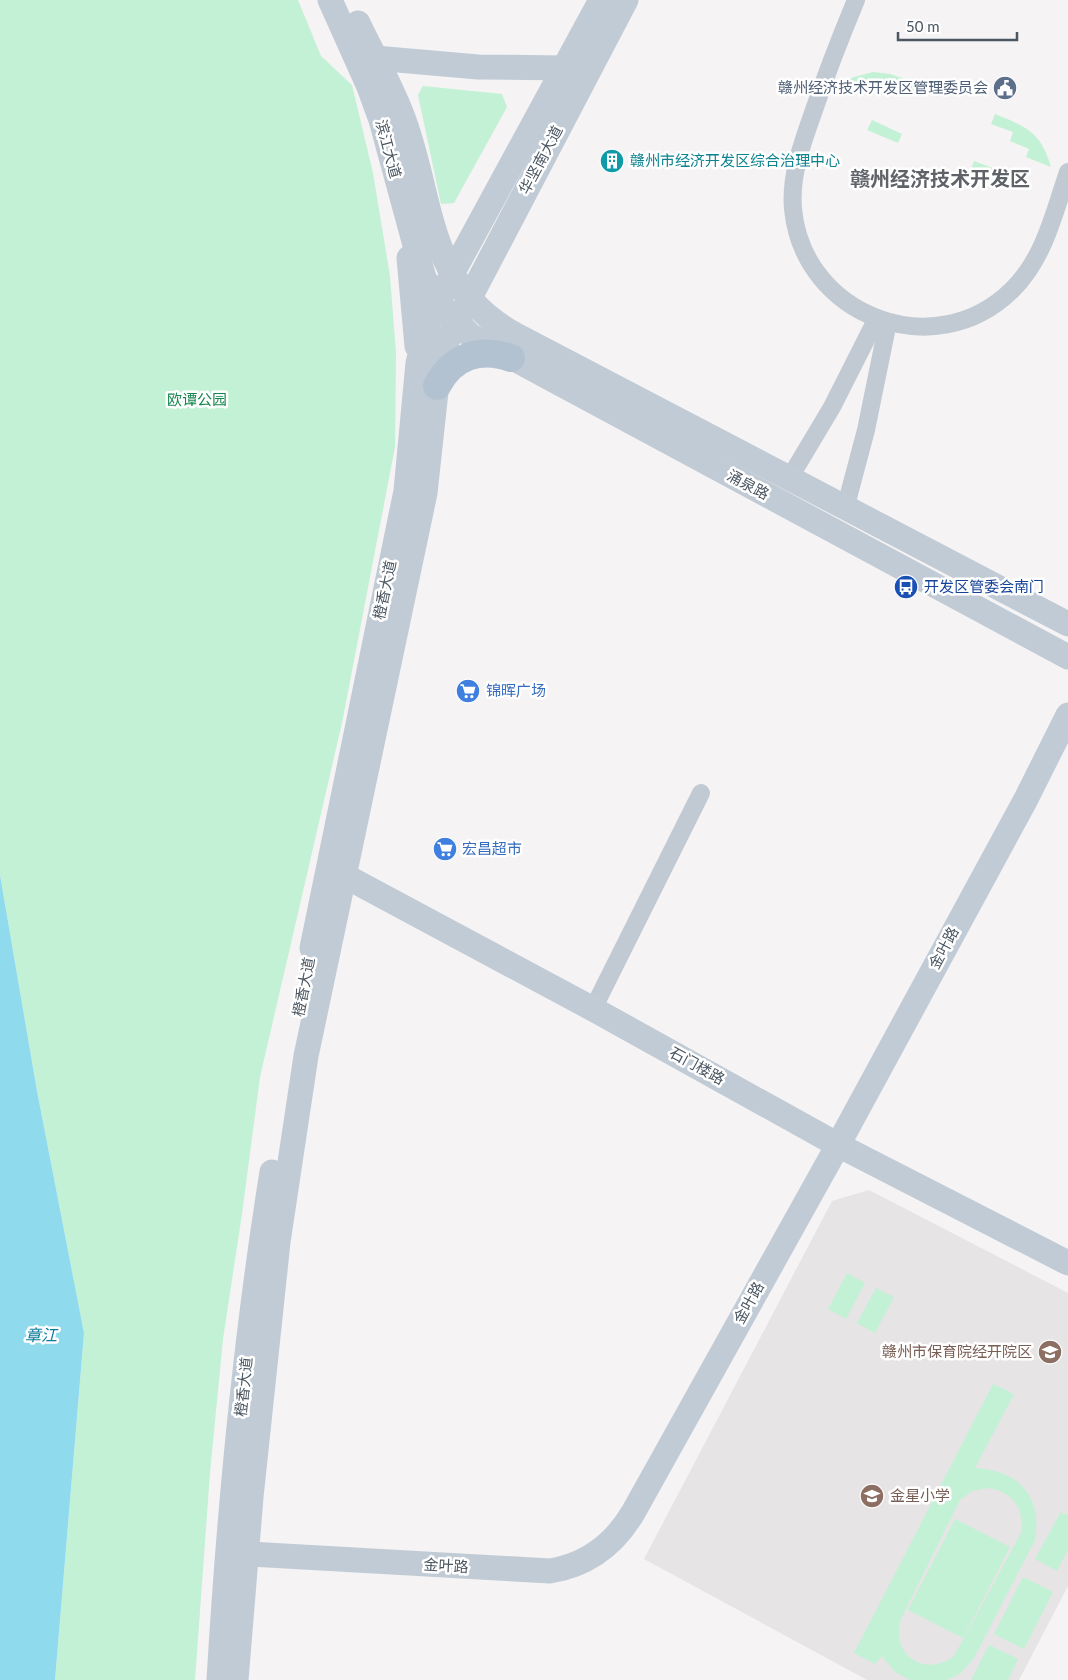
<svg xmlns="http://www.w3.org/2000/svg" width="1068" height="1680" font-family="Lato,'Noto Sans SC',sans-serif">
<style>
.education{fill:#e6e4e5}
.green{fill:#c3f1d5;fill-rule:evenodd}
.water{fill:#90daee}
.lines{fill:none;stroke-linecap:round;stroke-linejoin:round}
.street{stroke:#c1cad2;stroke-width:18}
.secondary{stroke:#c1cbd6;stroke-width:25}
.primary{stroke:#b3c2d1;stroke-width:28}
.labels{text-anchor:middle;stroke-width:5;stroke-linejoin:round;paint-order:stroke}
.service-label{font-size:15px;fill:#4e5e75;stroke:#fff;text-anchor:end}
.street-label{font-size:15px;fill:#4a5661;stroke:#fff}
.culture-label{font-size:15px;fill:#0d838f;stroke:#fff;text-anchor:start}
.park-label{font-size:15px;fill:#17864f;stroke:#fff}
.transit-label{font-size:15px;fill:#164399;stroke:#fff;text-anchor:start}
.shop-label{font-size:15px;fill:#366cbe;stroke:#fff;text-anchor:start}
.education-label{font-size:15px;fill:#785e54;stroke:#fff;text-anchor:end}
.water-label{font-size:16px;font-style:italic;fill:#0c7c9b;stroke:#fff}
.district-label{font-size:20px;font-weight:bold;fill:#5f6368;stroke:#fff}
</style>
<rect width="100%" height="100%" fill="#f5f3f3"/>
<!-- education -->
<path class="education" d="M869 1190 1068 1293V1586L1019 1680H867L644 1559 832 1201Z"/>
<!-- green -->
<g class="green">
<path d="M0 0H298L321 56 352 85 373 173 390 276 396 353 395 447 342 723 260 1077 242 1214 223 1339 210 1473 195 1680H55L84 1333 37 1091 0 875Z"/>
<path d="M873 72 890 74 917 83 912 93 888 82 881 92 865 85 861 95 837 85 854 77Z"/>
<path d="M423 86 502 94 507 107 454 203 441 204 418 95Z"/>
<path d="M995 114C1027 127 1041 132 1051 167L1026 157 1029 149 1010 141 1013 132 991 124Z"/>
<path d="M872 120 902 134 898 143 867 130Z"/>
<path d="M974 161 1008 174 1003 185 970 172Z"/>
<path d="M847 1273 865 1283 846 1319 828 1309Z"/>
<path d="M876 1288 894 1297 875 1333 857 1323Z"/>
<path d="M993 1384 1014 1394 975 1468C1018 1470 1043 1496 1035 1540L974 1658 961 1673 947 1680H910L895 1672 882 1656 875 1664 854 1653ZM988 1488C1012 1491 1025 1509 1021 1533L954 1656C924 1679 888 1653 902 1617L960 1500 972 1491Z"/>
<path d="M1061 1512 1068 1516V1550L1057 1571 1035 1559Z"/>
<path d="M955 1519 1010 1547 963 1638 908 1610Z"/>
<path d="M1023 1577 1053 1592 1024 1649 994 1634Z"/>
<path d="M989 1645 1018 1659 1008 1680H971Z"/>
</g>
<!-- water -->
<path class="water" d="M0 875 37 1091 84 1333 55 1680H0Z"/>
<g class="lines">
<!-- street -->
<g class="street">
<path d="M856 0C841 36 827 72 814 110 803 142 790 174 793 209 803 316 935 366 1012 290 1044 259 1054 213 1068 172"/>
<path d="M789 479 832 407 877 318"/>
<path d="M845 509 866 430 888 322"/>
<path d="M593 1009 701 793"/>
</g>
<!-- secondary -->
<g class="secondary">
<path d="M330 0 369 87 381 120 424 278 437 302 470 335 1068 657"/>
<path d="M358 23C372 53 390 83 402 115 434 197 424 284 514 334L1068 624"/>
<path d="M375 58 478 67 565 68"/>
<path d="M409 258 417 346"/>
<path d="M332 869 593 1009 838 1145 1068 1263"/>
<path d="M312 948 406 491 418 363 429 322 453 272 601 0"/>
<path d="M230 1553 550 1571C587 1565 615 1544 634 1511L838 1145 1026 799 1068 715"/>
<path d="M219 1680C229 1510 245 1340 272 1172"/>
<path d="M236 1680 251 1497 278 1242 306 1056 425 493 438 373 444 347 626 0"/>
</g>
<!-- primary -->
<path class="primary" d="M437 386C452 356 481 347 511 358"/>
</g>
<!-- icons -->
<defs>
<g id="civic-disc" transform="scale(1.25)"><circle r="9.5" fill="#5c6f8a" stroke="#fff"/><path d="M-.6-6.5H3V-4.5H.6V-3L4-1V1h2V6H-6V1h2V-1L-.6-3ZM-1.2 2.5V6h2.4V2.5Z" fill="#fff"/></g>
<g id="building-disc" transform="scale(1.25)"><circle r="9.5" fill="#0f9aa8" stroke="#fff"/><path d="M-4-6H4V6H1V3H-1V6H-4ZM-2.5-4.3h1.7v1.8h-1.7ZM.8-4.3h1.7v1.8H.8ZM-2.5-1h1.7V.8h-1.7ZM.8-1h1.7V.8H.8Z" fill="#fff"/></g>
<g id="bus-disc" transform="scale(1.25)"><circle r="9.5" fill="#1a4fb4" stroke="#fff"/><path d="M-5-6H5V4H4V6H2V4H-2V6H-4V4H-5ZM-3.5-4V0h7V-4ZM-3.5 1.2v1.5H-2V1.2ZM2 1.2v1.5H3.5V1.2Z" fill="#fff"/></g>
<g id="supermarket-disc" transform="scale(1.25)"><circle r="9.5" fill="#3f7fe0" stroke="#fff"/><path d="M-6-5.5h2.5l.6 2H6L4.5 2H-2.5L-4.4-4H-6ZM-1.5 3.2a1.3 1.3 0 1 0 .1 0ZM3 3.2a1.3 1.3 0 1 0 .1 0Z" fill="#fff"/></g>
<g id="school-disc" transform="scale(1.25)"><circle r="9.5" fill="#8d6e63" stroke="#fff"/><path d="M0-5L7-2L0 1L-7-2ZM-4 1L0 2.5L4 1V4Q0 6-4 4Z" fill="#fff"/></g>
</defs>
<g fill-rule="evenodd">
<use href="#civic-disc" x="1005" y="88"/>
<use href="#building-disc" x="612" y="161"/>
<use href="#bus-disc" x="906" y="587"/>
<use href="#supermarket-disc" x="468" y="691"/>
<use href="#supermarket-disc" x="445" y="849"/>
<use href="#school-disc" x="1050" y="1352"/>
<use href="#school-disc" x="872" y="1496"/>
</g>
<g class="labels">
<!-- service labels -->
<g class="service-label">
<text x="988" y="93">赣州经济技术开发区管理委员会</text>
</g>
<!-- street labels -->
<g class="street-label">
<text transform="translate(388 149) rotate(75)" y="5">滨江大道</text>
<text transform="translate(541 160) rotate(-62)" y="5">华坚南大道</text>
<text transform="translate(748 485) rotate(28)" y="5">涌泉路</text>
<text transform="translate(385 590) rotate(-78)" y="5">橙香大道</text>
<text transform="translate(944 948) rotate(-62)" y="5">金叶路</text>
<text transform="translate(304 987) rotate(-79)" y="5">橙香大道</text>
<text transform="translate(697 1066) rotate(29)" y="5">石门楼路</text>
<text transform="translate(749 1303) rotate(-61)" y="5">金叶路</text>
<text transform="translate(244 1387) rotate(-84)" y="5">橙香大道</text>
<text transform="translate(446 1566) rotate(3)" y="5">金叶路</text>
</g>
<!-- culture labels -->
<g class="culture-label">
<text x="630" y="166">赣州市经济开发区综合治理中心</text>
</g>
<!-- park labels -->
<g class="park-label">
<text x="197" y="405">欧谭公园</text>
</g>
<!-- transit labels -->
<g class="transit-label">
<text x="924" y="592">开发区管委会南门</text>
</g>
<!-- shop labels -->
<g class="shop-label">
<text x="486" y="696">锦晖广场</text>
<text x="462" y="854">宏昌超市</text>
</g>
<!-- education labels -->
<g class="education-label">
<text x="1032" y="1357">赣州市保育院经开院区</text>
<text x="890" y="1501" text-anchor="start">金星小学</text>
</g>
<!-- water labels -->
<g class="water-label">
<text x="41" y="1341">章江</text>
</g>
<!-- district labels -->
<g class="district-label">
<text x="940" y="186">赣州经济技术开发区</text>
</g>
</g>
<!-- scale -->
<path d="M898 32v8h119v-8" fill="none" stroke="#4a5661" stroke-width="2.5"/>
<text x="906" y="32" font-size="15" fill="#4a5661" stroke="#ffffff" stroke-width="4" paint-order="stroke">50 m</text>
</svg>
